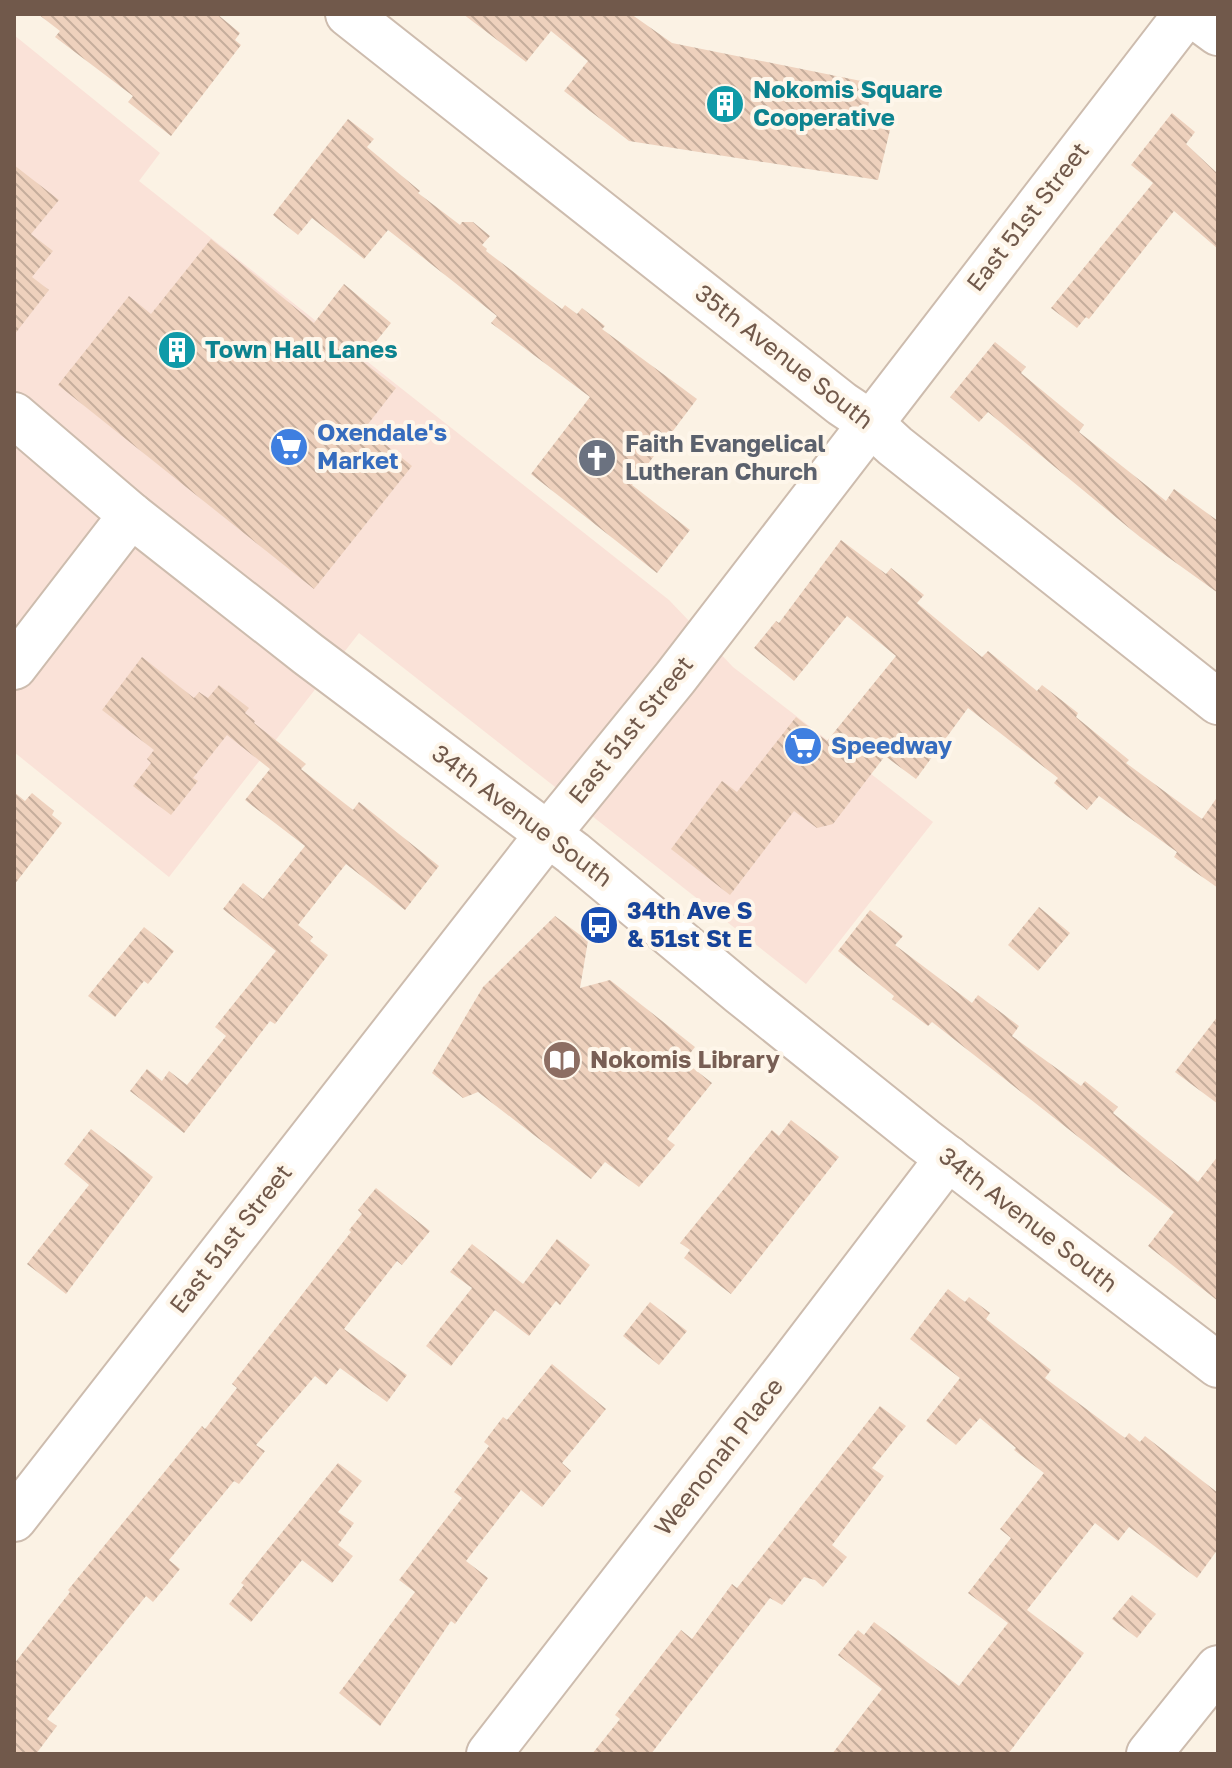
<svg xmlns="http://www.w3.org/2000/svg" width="1232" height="1768" font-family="'Golos Text',sans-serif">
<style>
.commercial{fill:#fae2d8}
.building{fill:url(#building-back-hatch)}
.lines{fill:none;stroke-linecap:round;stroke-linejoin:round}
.minor-casing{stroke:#cdbcae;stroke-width:48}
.minor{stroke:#fff;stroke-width:44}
.labels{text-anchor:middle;stroke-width:8;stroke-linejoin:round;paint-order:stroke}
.culture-label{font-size:24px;font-weight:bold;fill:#0d838f;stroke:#fef6ea;text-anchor:start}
.street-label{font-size:24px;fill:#71594b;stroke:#fef6ea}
.shop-label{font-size:24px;font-weight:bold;fill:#366cbe;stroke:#fef6ea;text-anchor:start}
.worship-label{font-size:24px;font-weight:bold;fill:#5b616d;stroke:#fef6ea;text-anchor:start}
.transit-label{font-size:24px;font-weight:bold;fill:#164399;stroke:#fef6ea;text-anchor:start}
.education-label{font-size:24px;font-weight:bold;fill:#785e54;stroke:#fef6ea;text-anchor:start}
</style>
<defs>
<pattern id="building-back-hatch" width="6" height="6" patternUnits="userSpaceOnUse" patternTransform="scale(2)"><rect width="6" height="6" fill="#eed1bd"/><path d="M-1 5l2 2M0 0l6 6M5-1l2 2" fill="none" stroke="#c5ad9c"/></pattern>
</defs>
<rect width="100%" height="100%" fill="#fbf2e4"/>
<!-- commercial -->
<path class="commercial" d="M14 35 160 153 139 181 669 600 733 667 933 822 806 984 359 633 169 877 14 752Z"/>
<!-- building -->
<g class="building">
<path d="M38 14H217L240 33 235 40 241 45 171 136 128 102 133 96 55 37 60 31Z"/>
<path d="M463 14H631L672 43 871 83 866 126 890 130 878 180 629 141 564 91 588 61 551 31 526 62Z"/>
<path d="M1172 113 1195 132 1186 144 1218 174V249L1174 211 1089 319 1086 317 1077 328 1051 308 1153 183 1131 165Z"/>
<path d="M348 119 374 139 367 147 420 191 418 193 460 225 462 222H473L490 236 482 245 487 249 486 251 562 309 565 305 577 314 582 308 605 326 602 329 697 399 632 485 690 530 657 573 531 474 590 397 491 323 497 316 388 230 364 259 312 218 298 235 273 215Z"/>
<path d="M14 165 59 200 31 234 53 251 32 277 49 290 14 335Z"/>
<path d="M211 239 314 323 344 284 391 323 361 360 396 388 365 428 412 466 314 589 58 385 129 296 151 314Z"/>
<path d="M995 342 1026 367 1021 373 1084 425 1079 432 1166 501 1174 489 1218 521V593L1140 537 988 412 979 422 950 397Z"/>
<path d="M841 540 886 574 891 568 924 595 917 603 982 657 988 651 1037 691 1042 685 1078 713 1076 717 1129 760 1126 763 1202 819 1218 796V888L1174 857 1177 852 1099 796 1087 810 1054 783 1058 778 968 708 916 779 885 756 833 824 817 828 794 811 730 895 671 849 722 781 737 792 796 717 827 741 896 656 847 616 794 681 754 648 776 621 779 623Z"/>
<path d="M142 657 194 698 199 692 208 698 219 685 249 708 245 713 255 721 254 723 306 764 301 769 353 810 359 802 439 866 405 910 346 864 298 925 313 937 310 941 328 955 275 1024 270 1021 184 1133 130 1091 147 1069 162 1081 169 1071 187 1085 226 1036 215 1027 276 951 223 909 243 883 263 899 305 846 245 800 270 769 227 735 193 778 198 781 171 815 133 786 151 763 147 759 154 750 102 710Z"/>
<path d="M14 792 25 801 32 793 54 811 52 815 62 823 14 885Z"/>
<path d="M1039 907 1070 933 1038 971 1008 945Z"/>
<path d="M870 910 903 936 895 945 972 1003 978 995 1019 1026 1012 1036 1081 1086 1085 1081 1118 1107 1113 1113 1198 1182 1218 1156V1301L1148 1246 1174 1212 932 1022 928 1026 892 999 894 996 838 951Z"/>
<path d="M555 916 588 941 580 988 610 980 695 1047 684 1061 712 1083 667 1139 675 1145 639 1187 605 1162 591 1179 478 1092 463 1098 432 1073 483 987Z"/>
<path d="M144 927 174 951 148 984 144 981 115 1017 88 996Z"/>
<path d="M1218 1016V1104L1175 1072Z"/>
<path d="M791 1120 839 1157 731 1294 684 1258 690 1250 680 1243 772 1130 779 1136Z"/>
<path d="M91 1129 153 1177 66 1294 27 1264 89 1185 64 1164Z"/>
<path d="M376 1188 430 1231 402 1265 397 1261 344 1329 407 1375 387 1402 340 1368 326 1385 315 1376 256 1445 265 1451 239 1484 234 1481 169 1560 180 1569 153 1602 146 1596 47 1719 57 1726 36 1754H14V1664L70 1592 68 1590 202 1426 205 1429 237 1388 232 1384 351 1232 349 1230 362 1214 358 1210Z"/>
<path d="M557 1239 590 1265 560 1305 556 1301 529 1336 495 1310 451 1366 426 1346 472 1288 450 1272 472 1244 523 1284Z"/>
<path d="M948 1289 965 1302 969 1297 990 1313 986 1319 1051 1370 1045 1378 1125 1438 1129 1433 1140 1442 1145 1436 1218 1493V1549L1197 1578 1129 1527 1118 1541 1095 1523 1027 1610 1084 1653 1008 1754H832L882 1689 838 1655 858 1630 864 1635 874 1622 959 1686 1008 1623 968 1593 1011 1538 1000 1529 1044 1473 1014 1450 1016 1448 980 1418 956 1445 926 1421 960 1378 910 1339Z"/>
<path d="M650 1302 687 1331 659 1365 623 1336Z"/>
<path d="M552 1364 606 1409 562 1463 571 1471 542 1507 521 1490 466 1561 488 1578 455 1624 451 1621 380 1726 339 1693 415 1592 399 1580 462 1498 454 1492 489 1446 484 1442 503 1417 507 1420Z"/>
<path d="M880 1406 906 1426 872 1468 884 1476 832 1545 847 1557 823 1587 815 1580 804 1577 782 1605 770 1598 651 1754H592L620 1719 615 1715 681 1630 692 1639 732 1584 737 1588Z"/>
<path d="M338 1463 362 1481 338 1512 354 1523 338 1545 353 1556 332 1583 302 1560 251 1622 229 1604 244 1585 241 1583Z"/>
<path d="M1132 1595 1156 1614 1137 1638 1112 1619Z"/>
</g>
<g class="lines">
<!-- minor casing -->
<g class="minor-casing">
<g id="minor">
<path d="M348 14 842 404 869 422 895 446 1218 702"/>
<path d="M1192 14 1218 33"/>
<path d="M14 415 131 515 308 654 573 853 741 993 924 1140 1218 1365"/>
<path d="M14 667 131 515"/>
<path d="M14 1519 548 834 675 678 1186 14"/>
<path d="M489 1754 788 1368 948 1158"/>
<path d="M1149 1754 1218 1668"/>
</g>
</g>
<!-- minor -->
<use href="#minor" class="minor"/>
</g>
<!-- icons -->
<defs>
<g id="building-disc" transform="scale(2)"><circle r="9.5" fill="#0f9aa8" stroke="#fef6ea"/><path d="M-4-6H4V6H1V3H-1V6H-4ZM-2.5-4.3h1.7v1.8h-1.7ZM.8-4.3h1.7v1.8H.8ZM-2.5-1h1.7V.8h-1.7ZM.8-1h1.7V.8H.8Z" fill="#fff"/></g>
<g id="supermarket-disc" transform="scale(2)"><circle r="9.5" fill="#3f7fe0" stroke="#fef6ea"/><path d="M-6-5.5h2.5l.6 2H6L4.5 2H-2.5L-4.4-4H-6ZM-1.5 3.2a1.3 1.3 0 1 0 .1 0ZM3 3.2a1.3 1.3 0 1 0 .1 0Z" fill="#fff"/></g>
<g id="church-disc" transform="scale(2)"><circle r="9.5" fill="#6b7280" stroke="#fef6ea"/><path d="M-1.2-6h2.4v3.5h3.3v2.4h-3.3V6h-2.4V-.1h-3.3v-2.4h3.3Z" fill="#fff"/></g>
<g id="bus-disc" transform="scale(2)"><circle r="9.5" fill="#1a4fb4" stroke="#fef6ea"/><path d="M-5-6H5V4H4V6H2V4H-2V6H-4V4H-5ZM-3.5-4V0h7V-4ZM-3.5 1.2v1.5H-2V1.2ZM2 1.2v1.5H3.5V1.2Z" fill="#fff"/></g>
<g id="library-disc" transform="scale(2)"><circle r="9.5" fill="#8d6e63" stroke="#fef6ea"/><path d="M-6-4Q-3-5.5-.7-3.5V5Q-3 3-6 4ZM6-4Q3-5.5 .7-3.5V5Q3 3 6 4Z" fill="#fff"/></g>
</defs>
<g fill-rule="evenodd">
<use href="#building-disc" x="725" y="104"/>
<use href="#building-disc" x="177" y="350"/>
<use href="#supermarket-disc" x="289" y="447"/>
<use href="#church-disc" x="597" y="458"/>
<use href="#supermarket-disc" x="803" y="746"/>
<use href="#bus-disc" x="599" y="925"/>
<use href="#library-disc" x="562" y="1060"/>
</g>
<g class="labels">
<!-- culture labels -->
<g class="culture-label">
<text x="753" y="98">Nokomis Square<tspan x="753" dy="28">Cooperative</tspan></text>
<text x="205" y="358">Town Hall Lanes</text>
</g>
<!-- street labels -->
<g class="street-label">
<text transform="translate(1028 217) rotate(-52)" y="8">East 51st Street</text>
<text transform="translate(784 357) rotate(38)" y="8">35th Avenue South</text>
<text transform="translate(631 730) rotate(-51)" y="8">East 51st Street</text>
<text transform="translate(522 816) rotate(37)" y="8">34th Avenue South</text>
<text transform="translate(1028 1220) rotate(38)" y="8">34th Avenue South</text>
<text transform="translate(231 1239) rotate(-52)" y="8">East 51st Street</text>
<text transform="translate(719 1457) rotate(-52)" y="8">Weenonah Place</text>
</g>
<!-- shop labels -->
<g class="shop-label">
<text x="317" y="441">Oxendale's<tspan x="317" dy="28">Market</tspan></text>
<text x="831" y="754">Speedway</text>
</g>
<!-- worship labels -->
<g class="worship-label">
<text x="625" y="452">Faith Evangelical<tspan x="625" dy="28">Lutheran Church</tspan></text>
</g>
<!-- transit labels -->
<g class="transit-label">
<text x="627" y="919">34th Ave S<tspan x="627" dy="28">&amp; 51st St E</tspan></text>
</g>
<!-- education labels -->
<g class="education-label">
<text x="590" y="1068">Nokomis Library</text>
</g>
</g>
<!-- border -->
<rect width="1232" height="1768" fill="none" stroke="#71594b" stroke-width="32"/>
</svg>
